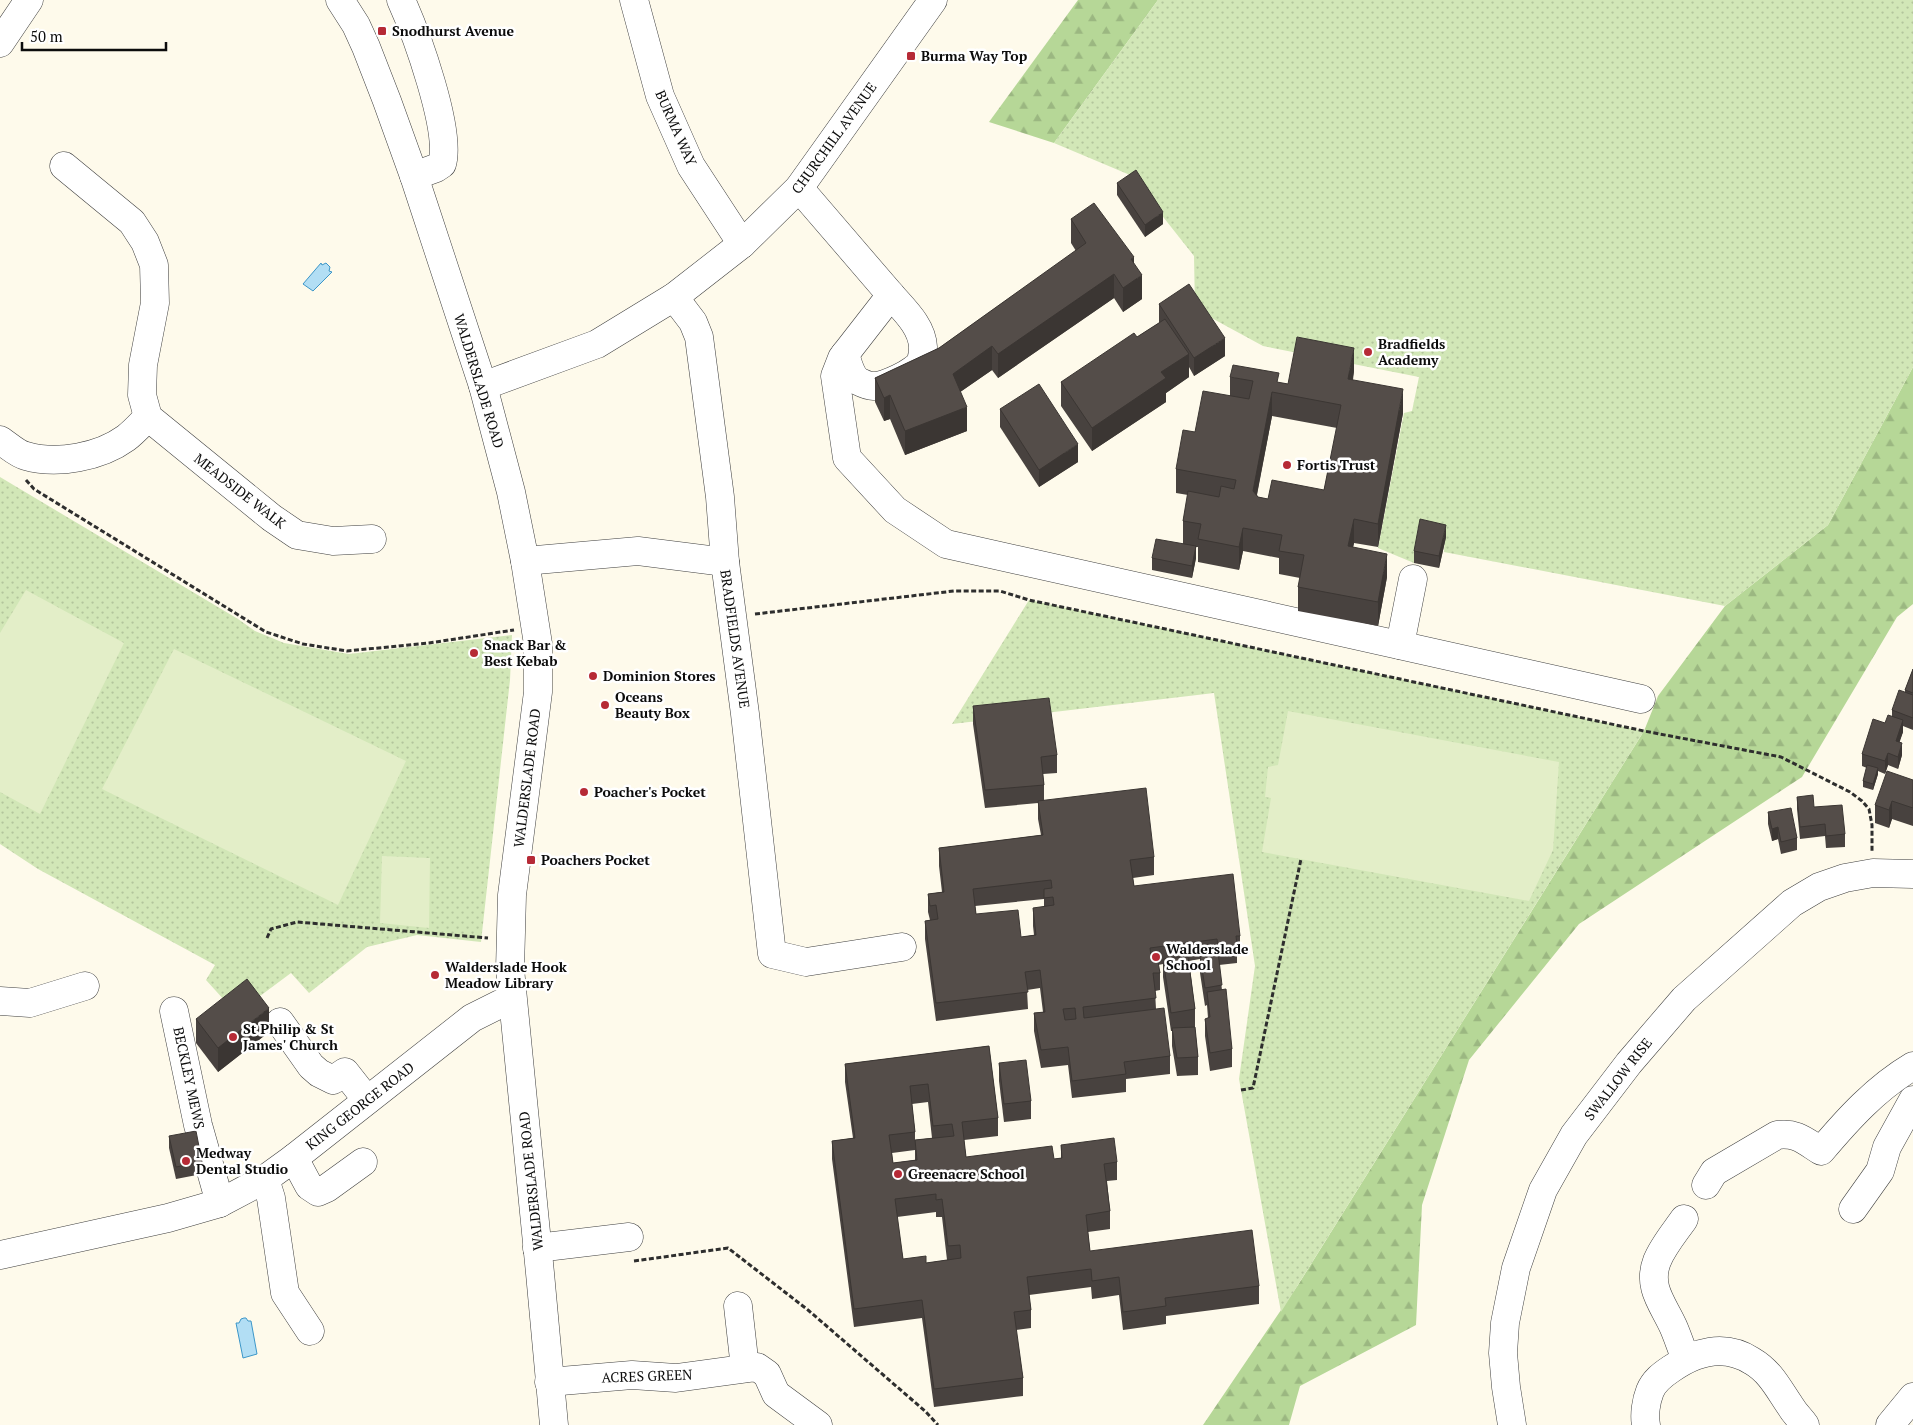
<svg xmlns="http://www.w3.org/2000/svg" width="1913" height="1425" font-family="'PT Serif',serif">
<style>
.forest{fill:url(#forest-firs)}
.park{fill:url(#park-dots)}
.pitch{fill:#e3eec8}
.water{fill:#b2def4;stroke:#3c96c8}
.lines{fill:none;stroke-linecap:round;stroke-linejoin:round}
.minor-casing{stroke:#3f3f3f;stroke-width:29}
.path{stroke:#2e2e2e;stroke-width:3;stroke-dasharray:5 2.5;stroke-linecap:butt}
.minor{stroke:#fff;stroke-width:28}
.wall{fill:#48423f;fill-rule:evenodd}
.shaded-wall{fill:#3b3633}
.building{fill:#544d49;stroke:#3b3633;fill-rule:evenodd}
.poi-dot{fill:#b62a36;stroke:#fff;stroke-width:2}
.labels{text-anchor:middle;stroke-width:5;stroke-linejoin:round;paint-order:stroke}
.poi-label{font-size:14px;font-weight:bold;fill:#0c0c0c;stroke:#fff;text-anchor:start}
.street-label{font-size:14px;fill:#0c0c0c;stroke:#fff}
</style>
<defs>
<pattern id="forest-firs" width="22" height="20" patternUnits="userSpaceOnUse" patternTransform="scale(1.25)"><rect width="22" height="20" fill="#b6d797"/><path d="M5 1l3.5 6h-7zM16 11l3.5 6h-7z" fill="#9bb781"/></pattern>
<pattern id="park-dots" width="8" height="8" patternUnits="userSpaceOnUse" patternTransform="scale(1.25)"><rect width="8" height="8" fill="#d2e7b7"/><path d="M2 2h.1M6 6h.1" fill="none" stroke="#b3c59c" stroke-width="1.8" stroke-linecap="round"/></pattern>
</defs>
<rect width="100%" height="100%" fill="#fefaeb"/>
<!-- forest -->
<g class="forest">
<path d="M1078 0H1158L1054 143 989 122Z"/>
<path d="M1913 367V604L1897 617 1802 777 1579 924 1469 1060 1422 1205 1416 1325 1300 1386 1289 1425H1203L1298 1285 1644 731 1658 696 1725 606 1828 525Z"/>
</g>
<!-- park -->
<g class="park">
<path d="M1158 0H1913V367L1828 525 1725 606 1444 552 1445 536 1414 563 1378 548 1404 413 1412 411 1419 377 1263 346 1195 309 1194 256 1130 175 1054 143Z"/>
<path d="M0 477 238 619 255 631 284 643 349 654 512 635 510 680 481 942 417 935 367 947 309 993 291 973 248 1005 235 1012 206 980 215 965 38 869 0 844Z"/>
<path d="M1029 600 1644 731 1281 1312 1239 1079 1255 966 1214 693 952 724Z"/>
</g>
<!-- pitch -->
<g class="pitch">
<path d="M26 590 124 643 40 814 0 792V633Z"/>
<path d="M174 649 406 761 338 905 102 789Z"/>
<path d="M1288 711 1559 762 1553 850 1529 901 1262 852 1271 798 1265 797 1268 767 1278 765Z"/>
<path d="M382 856 430 858 429 928 380 923Z"/>
</g>
<!-- water -->
<g class="water">
<path d="M321 263 322 265 326 263 330 267 329 271 332 272 313 291 303 284Z"/>
<path d="M244 1318H246L248 1321H251L257 1354 243 1358 236 1323H239L241 1319Z"/>
</g>
<g class="lines">
<!-- minor casing -->
<g class="minor-casing">
<g id="minor">
<path d="M340 0 356 25 366 47 387 101 414 176 483 386 511 492 525 561 538 644V692L512 895 510 969 540 1273 554 1425"/>
<path d="M401 0C416 33 452 131 442 164L436 168 414 176"/>
<path d="M634 0 660 96 691 166 742 244"/>
<path d="M0 43 29 0"/>
<path d="M64 166 132 222 145 242 154 265 155 303 143 365 142 395 148 417 272 518 297 535 333 541 372 539"/>
<path d="M799 188 891 295 842 358 835 376 847 458 895 510 946 544 1641 699"/>
<path d="M674 297 693 322 699 337 720 497 725 562 745 714 772 954 806 962 902 947"/>
<path d="M845 354C848 363 850 375 858 381 862 383 869 386 873 386 884 387 915 372 921 362 922 358 923 351 923 347 922 326 904 310 891 295"/>
<path d="M483 386 597 344 674 297 742 244 799 188 933 0"/>
<path d="M0 440C8 445 17 454 26 456 57 465 100 457 126 438 134 432 141 424 148 417"/>
<path d="M525 561 638 551 725 562"/>
<path d="M1400 645 1413 579"/>
<path d="M0 1001 30 1003 85 986"/>
<path d="M174 1011 198 1125 220 1203"/>
<path d="M280 1022 311 1066 319 1073 333 1080 345 1072 367 1100"/>
<path d="M294 1158 309 1186 318 1192 327 1188 363 1162"/>
<path d="M265 1179 271 1198 285 1293 310 1331"/>
<path d="M1706 1185 1714 1172 1777 1135C1796 1132 1805 1141 1821 1151 1848 1119 1876 1088 1913 1066"/>
<path d="M1853 1209 1880 1171 1887 1147 1913 1100"/>
<path d="M1684 1219C1675 1232 1663 1246 1657 1261 1647 1287 1663 1304 1673 1326 1678 1337 1681 1348 1686 1359"/>
<path d="M537 1248 629 1237"/>
<path d="M0 1255 168 1218 220 1203 265 1179 294 1158 472 1018 512 998"/>
<path d="M738 1306 745 1368"/>
<path d="M549 1382 632 1375 676 1378 757 1367 767 1374 776 1394 818 1425"/>
<path d="M1512 1425 1506 1387 1503 1353 1505 1323 1516 1268 1543 1190 1574 1135 1629 1063 1684 999 1792 903 1819 887 1845 878 1873 873 1913 874"/>
<path d="M1646 1425C1644 1415 1646 1401 1650 1391 1654 1381 1662 1375 1671 1369 1695 1352 1724 1343 1752 1361 1771 1372 1779 1390 1791 1407 1795 1414 1801 1419 1805 1425"/>
<path d="M1890 1425 1913 1397"/>
</g>
</g>
<!-- path -->
<g class="path">
<path d="M26 480 34 489 266 632 303 644 347 651 429 643 514 630"/>
<path d="M755 614 954 591H1000L1029 600 1644 731 1781 757 1850 792 1862 801 1869 809 1872 825V852"/>
<path d="M267 938 271 929 297 922 488 938"/>
<path d="M1241 1090 1253 1088 1301 859"/>
<path d="M634 1261 728 1248 808 1310 925 1411 938 1425"/>
</g>
<!-- minor -->
<use href="#minor" class="minor"/>
</g>
<!-- wall -->
<g class="wall">
<path d="M1117 183 1163 224 1145 237 1117 195Z"/>
<path d="M1071 219 1134 264 1142 299 1123 312 1114 298 998 378 992 370 960 392 967 431 905 455 890 419 884 421 875 402V378L939 348 1076 251 1071 243Z"/>
<path d="M1159 304 1225 356 1194 376 1189 367V377L1166 393V402L1092 451 1061 406V382L1137 337 1159 323Z"/>
<path d="M1354 371 1353 380 1403 413 1378 547 1354 543 1353 547 1387 577 1378 626 1298 611V587L1300 578 1279 574V558L1243 551 1239 570 1198 562V547H1196V558L1192 578 1152 570V558L1183 544V521L1188 495 1176 493V469L1195 432 1230 396V377L1288 384ZM1272 416 1337 428 1324 490 1268 499 1258 497 1257 495Z"/>
<path d="M1000 409 1078 462 1039 487 1000 427Z"/>
<path d="M1446 537 1439 568 1414 563V551Z"/>
<path d="M1913 669V730L1903 726V732L1899 742 1902 755 1898 769 1888 765 1885 774 1878 771V774L1873 790 1863 787V781L1867 768 1862 766V754L1885 723 1892 717V710L1905 692V690Z"/>
<path d="M973 706 1057 755V773L1043 774 1044 785V800L1154 857V875L1133 878 1134 886 1240 936V954H1237V963L1219 965 1222 990 1232 1049V1067L1210 1071 1205 1036V1019L1208 1018 1207 1005 1205 1006 1200 973V959L1189 961 1195 1009V1027L1198 1057V1075L1177 1076 1172 1046V1031H1171L1163 977V964L1158 965 1160 973V990L1155 991 1156 1009 1170 1056V1074L1126 1079V1092L1072 1098 1068 1065 1041 1068 1034 1031V1013L1043 1012 1040 988 1027 990 1028 1009 936 1021 925 939V921L930 920 928 912V894L942 892 939 866V848L1041 835 1038 819V803L985 808 973 724ZM1044 899V907L1033 908V926L1034 935 1021 937 976 914 975 906Z"/>
<path d="M1913 780V826L1892 819 1889 828 1875 823V805Z"/>
<path d="M1797 797 1814 807 1845 834V847L1826 848 1825 836 1800 839 1797 809Z"/>
<path d="M1768 812 1797 838V850L1781 854 1778 839 1772 841 1768 824Z"/>
<path d="M196 1019 269 1032 218 1072 196 1043Z"/>
<path d="M989 1046 998 1118V1136L964 1140 966 1157 1054 1159 1061 1158V1145L1117 1162V1180L1107 1181 1110 1211V1229L1088 1232 1090 1251 1259 1286V1304L1166 1316V1324L1123 1330 1119 1295 1092 1299 1091 1287 1029 1295 1031 1310V1328L1016 1330 1023 1378V1396L934 1407 922 1318 854 1327 832 1159V1141L853 1138 845 1082V1064ZM928 1102 932 1138 915 1140V1132L912 1104ZM915 1150V1160L893 1163 892 1153ZM936 1212V1217H942L947 1260 926 1263 903 1259 897 1217Z"/>
<path d="M999 1063 1031 1101V1119L1004 1122 999 1081Z"/>
<path d="M169 1136 202 1162V1174L176 1179 169 1148Z"/>
</g>
<!-- shaded-wall -->
<g class="shaded-wall">
<path d="M1163 212V224L1145 237V225Z"/>
<path d="M1134 257V281L1131 259Z"/>
<path d="M1114 274V298L998 378V354Z"/>
<path d="M1142 275V299L1123 312V288Z"/>
<path d="M1225 338V356L1194 376V358Z"/>
<path d="M992 346V370L953 397V374Z"/>
<path d="M1354 348V371L1348 403V379Z"/>
<path d="M1189 354V377L1166 393V402L1092 451V428L1161 372Z"/>
<path d="M1403 389V413L1378 547V524Z"/>
<path d="M1272 392V416L1253 514V491Z"/>
<path d="M890 395V419L884 421V398Z"/>
<path d="M967 407V431L905 455V431Z"/>
<path d="M1078 444V462L1039 487V470Z"/>
<path d="M1354 519V543L1348 570V546Z"/>
<path d="M1446 525V537L1439 568V556Z"/>
<path d="M1243 528V551L1239 570V547Z"/>
<path d="M1196 546V558L1192 578V566Z"/>
<path d="M1387 554V577L1378 626V602Z"/>
<path d="M1903 720V732L1896 753V741Z"/>
<path d="M1902 743V755L1898 769V757Z"/>
<path d="M1888 753V765L1885 774V761Z"/>
<path d="M1878 768V774L1873 790V784Z"/>
<path d="M1892 801V819L1889 828V810Z"/>
<path d="M1778 827V839L1772 841V829Z"/>
<path d="M269 1008V1032L218 1072V1048Z"/>
</g>
<!-- building -->
<g class="building">
<path d="M1136 170 1163 212 1145 225 1117 183Z"/>
<path d="M1094 203 1134 257 1131 259 1142 275 1123 288 1114 274 998 354 992 346 953 374 967 407 905 431 890 395 884 398 875 378 939 348 1086 243 1071 219Z"/>
<path d="M1189 284 1225 338 1194 358 1159 304Z"/>
<path d="M1165 319 1189 354 1161 372 1166 378 1092 428 1061 382 1134 333 1137 337Z"/>
<path d="M1297 337 1354 348 1348 379 1403 389 1378 524 1354 519 1348 546 1387 554 1378 602 1298 587 1304 555 1279 551 1282 535 1243 528 1239 547 1198 539 1201 524 1183 521 1188 491 1219 497 1221 486 1234 489 1236 480 1176 469 1183 430 1195 432 1203 391 1249 399 1253 381 1230 377 1233 365 1279 373 1277 382 1288 384ZM1272 392 1341 405 1324 490 1272 480 1268 499 1258 497 1253 491Z"/>
<path d="M1039 384 1078 444 1039 470 1000 409Z"/>
<path d="M1420 519 1446 525 1439 556 1414 551Z"/>
<path d="M1156 539 1196 546 1192 566 1152 558Z"/>
<path d="M1913 669V693L1905 690Z"/>
<path d="M1899 690 1913 695V718L1892 710Z"/>
<path d="M1049 698 1057 755 1041 757 1044 785 985 790 973 706Z"/>
<path d="M1888 715 1903 720 1896 741 1902 743 1898 757 1888 753 1885 761 1862 754 1873 719 1885 723Z"/>
<path d="M1867 765 1878 768 1873 784 1863 781Z"/>
<path d="M1887 771 1913 780V808L1892 801 1889 810 1875 805Z"/>
<path d="M1146 788 1154 857 1130 860 1134 886 1233 874 1240 936H1236L1237 945 1218 947 1217 939 1150 948 1151 956H1157L1160 973H1153L1156 998 1083 1007 1084 1018 1164 1008 1170 1056 1124 1062 1126 1074 1072 1081 1068 1047 1041 1050 1034 1013 1045 1012 1040 970 1025 972 1028 992 936 1003 925 921 938 919 936 905 930 906 928 894 944 892 939 848 1043 835 1038 801ZM1051 880 1052 888 1044 889V898L1053 897 1054 905 1033 908 1036 935 1021 937 1018 910 976 914 973 889ZM1075 1008 1076 1019 1065 1020 1063 1009Z"/>
<path d="M1813 795 1814 807 1842 805 1845 834 1826 836 1825 824 1800 827 1797 797Z"/>
<path d="M1791 808 1797 838 1781 842 1778 827 1772 829 1768 812Z"/>
<path d="M1218 952 1222 985 1205 988 1200 955Z"/>
<path d="M1188 957 1195 1009 1171 1013 1163 959Z"/>
<path d="M247 979 269 1008 218 1048 196 1019Z"/>
<path d="M1226 989 1232 1049 1210 1053 1205 1019 1210 1017 1207 992Z"/>
<path d="M1195 1027 1198 1057 1177 1058 1172 1028Z"/>
<path d="M989 1046 998 1118 962 1122 966 1157 1052 1146 1054 1159 1062 1158 1061 1145 1114 1138 1117 1162 1104 1164 1110 1211 1086 1215 1090 1251 1252 1230 1259 1286 1165 1298 1166 1306 1123 1312 1119 1277 1092 1281 1091 1269 1027 1277 1031 1310 1014 1312 1023 1378 934 1389 922 1300 854 1309 832 1141 855 1138 845 1064ZM928 1084 933 1126 952 1124 954 1136 915 1140 917 1160 893 1163 889 1135 915 1132 910 1086ZM936 1194V1200L942 1199 948 1246 960 1245 961 1258 926 1263V1256L903 1259 895 1199Z"/>
<path d="M1026 1060 1031 1101 1004 1104 999 1063Z"/>
<path d="M196 1131 202 1162 176 1167 169 1136Z"/>
</g>
<!-- markers -->
<g class="poi-dot">
<rect x="377" y="26" width="10" height="10" rx="2.5"/>
<rect x="906" y="51" width="10" height="10" rx="2.5"/>
<circle cx="1368" cy="352" r="5"/>
<circle cx="1287" cy="465" r="5"/>
<circle cx="474" cy="653" r="5"/>
<circle cx="593" cy="676" r="5"/>
<circle cx="605" cy="705" r="5"/>
<circle cx="584" cy="792" r="5"/>
<rect x="526" y="855" width="10" height="10" rx="2.5"/>
<circle cx="1156" cy="957" r="5"/>
<circle cx="435" cy="975" r="5"/>
<circle cx="233" cy="1037" r="5"/>
<circle cx="186" cy="1161" r="5"/>
<circle cx="898" cy="1174" r="5"/>
</g>
<g class="labels">
<!-- poi labels -->
<g class="poi-label">
<text x="392" y="36">Snodhurst Avenue</text>
<text x="921" y="61">Burma Way Top</text>
<text x="1378" y="349">Bradfields<tspan x="1378" dy="16">Academy</tspan></text>
<text x="1297" y="470">Fortis Trust</text>
<text x="484" y="650">Snack Bar &amp;<tspan x="484" dy="16">Best Kebab</tspan></text>
<text x="603" y="681">Dominion Stores</text>
<text x="615" y="702">Oceans<tspan x="615" dy="16">Beauty Box</tspan></text>
<text x="594" y="797">Poacher's Pocket</text>
<text x="541" y="865">Poachers Pocket</text>
<text x="1166" y="954">Walderslade<tspan x="1166" dy="16">School</tspan></text>
<text x="445" y="972">Walderslade Hook<tspan x="445" dy="16">Meadow Library</tspan></text>
<text x="243" y="1034">St Philip &amp; St<tspan x="243" dy="16">James' Church</tspan></text>
<text x="196" y="1158">Medway<tspan x="196" dy="16">Dental Studio</tspan></text>
<text x="908" y="1179">Greenacre School</text>
</g>
<!-- street labels -->
<g class="street-label">
<text transform="translate(676 128) rotate(66)" y="5">BURMA WAY</text>
<text transform="translate(834 138) rotate(-54)" y="5">CHURCHILL AVENUE</text>
<text transform="translate(479 381) rotate(73)" y="5">WALDERSLADE ROAD</text>
<text transform="translate(240 491) rotate(38)" y="5">MEADSIDE WALK</text>
<text transform="translate(735 639) rotate(82)" y="5">BRADFIELDS AVENUE</text>
<text transform="translate(527 778) rotate(-83)" y="5">WALDERSLADE ROAD</text>
<text transform="translate(189 1078) rotate(78)" y="5">BECKLEY MEWS</text>
<text transform="translate(1618 1079) rotate(-52)" y="5">SWALLOW RISE</text>
<text transform="translate(360 1106) rotate(-38)" y="5">KING GEORGE ROAD</text>
<text transform="translate(531 1181) rotate(-96)" y="5">WALDERSLADE ROAD</text>
<text transform="translate(647 1376) rotate(-2)" y="5">ACRES GREEN</text>
</g>
</g>
<!-- scale -->
<path d="M22 42v8h144v-8" fill="none" stroke="#0c0c0c" stroke-width="2.5"/>
<text x="30" y="42" font-size="15" fill="#0c0c0c" stroke="#ffffff" stroke-width="4" paint-order="stroke">50 m</text>
</svg>
